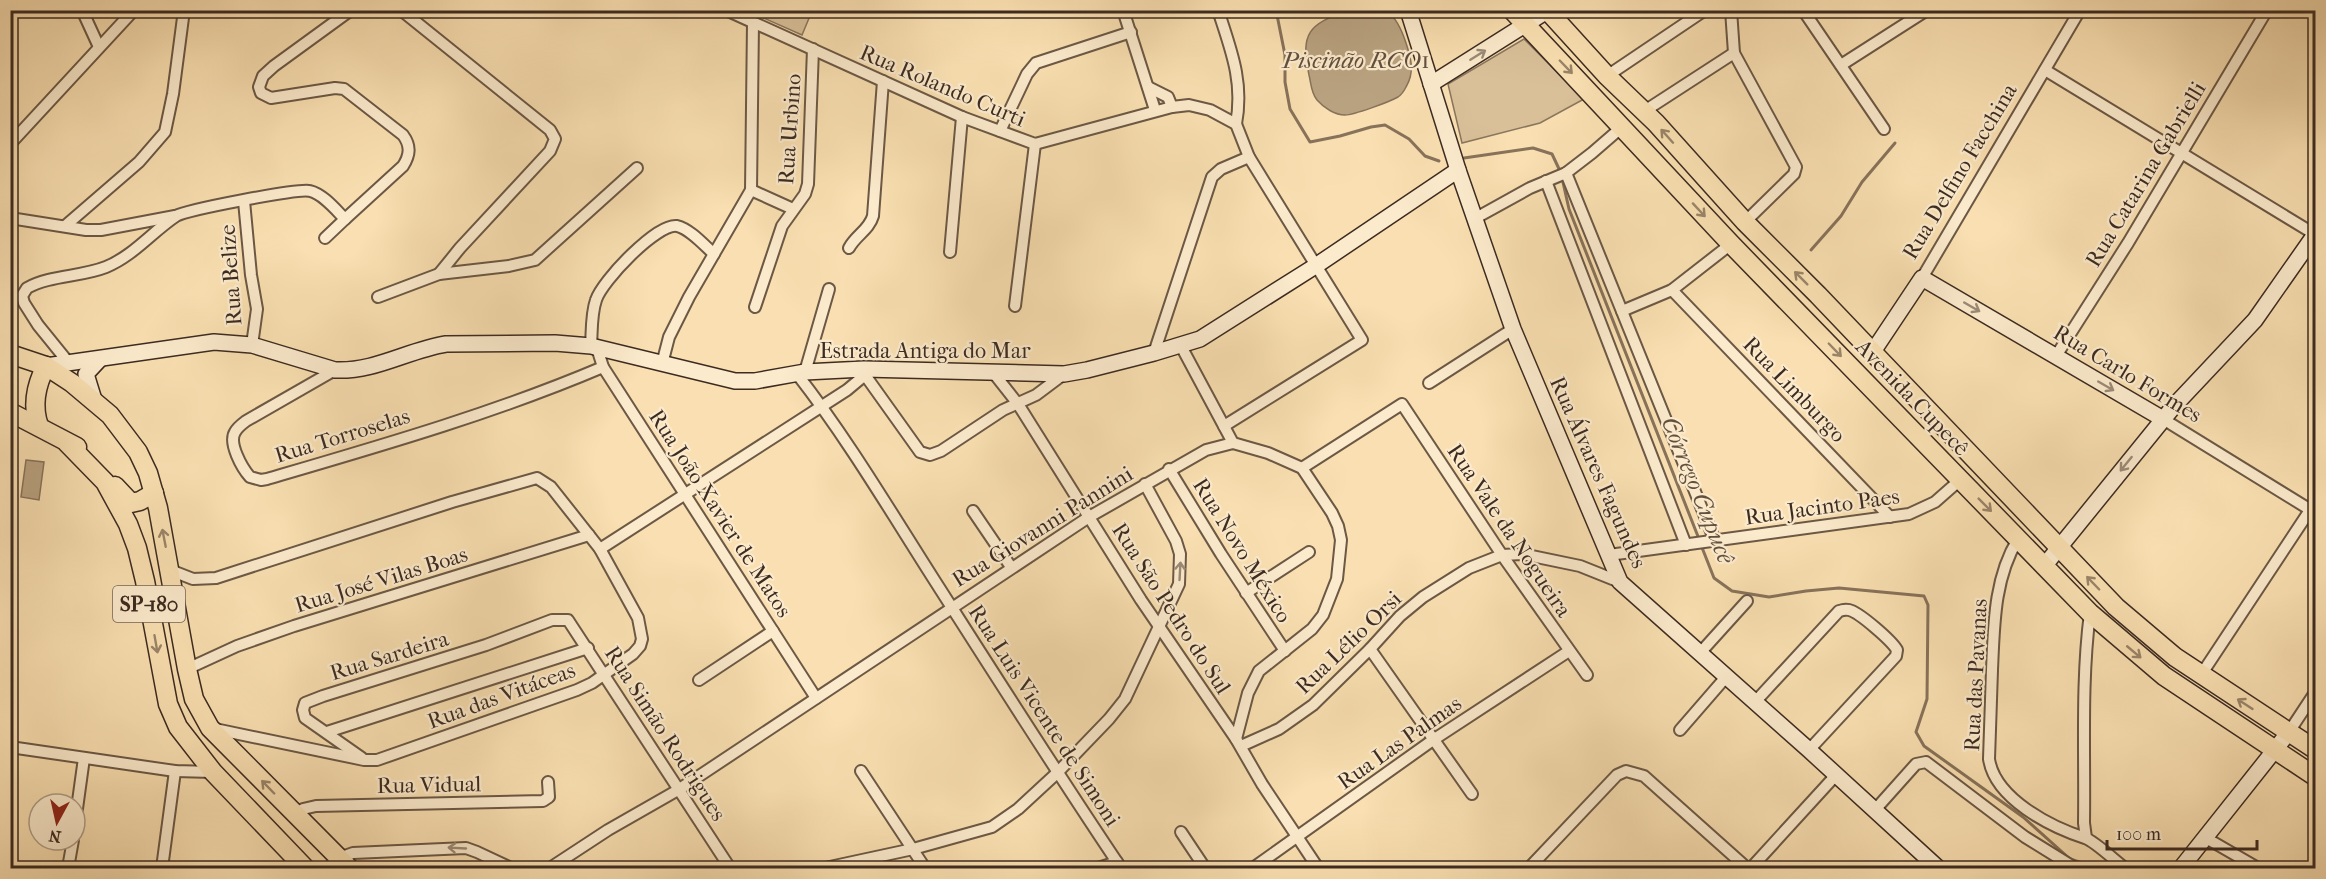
<svg xmlns="http://www.w3.org/2000/svg" width="2326" height="879" font-family="'IM FELL French Canon',serif">
<style>
.green{fill:#d9c099;stroke:#8a765d;stroke-width:1.5}
.water{fill:#b9a280;stroke:#87725a;stroke-width:1.5}
.lines{fill:none;stroke-linecap:round;stroke-linejoin:round}
.stream{stroke:#87725a;stroke-width:3}
.street-casing{stroke:#6b5845;stroke-width:14}
.secondary-casing{stroke:#3c2b21;stroke-width:18}
.primary-casing{stroke:#3c2b21;stroke-width:21}
.street{stroke:#fbeacc;stroke-width:10}
.secondary{stroke:#fbeacc;stroke-width:15}
.primary{stroke:#f9dfb1;stroke-width:18}
.oneway{stroke:#9c8a76}
.oneway2{stroke:#9a8569}
.labels{text-anchor:middle;stroke-width:4.5;stroke-linejoin:round;paint-order:stroke}
.shield{fill:#fbeacc;stroke:#756454;stroke-width:1.5}
.shield-label{font-size:21px;font-weight:bold;fill:#3c2b21}
.street-label{font-size:22px;fill:#3c2b21;stroke:#fbeacc}
.water-label{font-size:24px;font-style:italic;fill:#624f3e;stroke:#fbeacc}
</style>
<rect width="100%" height="100%" fill="#f9dfb1"/>
<filter id="stains"><feTurbulence type="fractalNoise" baseFrequency=".00333" numOctaves="4"/><feColorMatrix values="0 0 0 0 .2 0 0 0 0 .09 0 0 0 0 .02 0 0 0 .5 -.17"/></filter>
<radialGradient id="worn" r=".72"><stop offset=".6" stop-color="#630" stop-opacity="0"/><stop offset="1" stop-color="#630" stop-opacity=".3"/></radialGradient>
<!-- green -->
<g class="green">
<path d="M748 11H812L802 35Z"/>
<path d="M1524 39 1584 99 1540 123 1462 143 1448 84Z"/>
</g>
<!-- water -->
<g class="water">
<path d="M1347 11C1384 10 1393 4 1406 43 1411 58 1415 72 1406 87 1404 91 1401 95 1398 97 1389 102 1354 115 1345 115 1335 115 1324 108 1317 100 1311 93 1311 83 1309 75 1300 33 1309 24 1347 11Z"/>
<path d="M26 460 44 462 39 500 21 497Z"/>
</g>
<g class="lines">
<!-- stream -->
<g class="stream">
<path d="M1276 10 1285 55V82L1290 109 1310 142 1340 136 1371 127 1385 125 1409 139 1425 156 1439 161"/>
<path d="M1464 158 1533 148 1552 154 1560 171"/>
<path d="M1562 178 1569 209 1699 539"/>
<path d="M1811 250 1841 216 1862 182 1895 143"/>
<path d="M1701 545 1714 578 1732 591 1769 597 1806 591 1839 588 1924 596 1928 605 1927 699 1916 732 1924 746 2023 817 2070 859 2098 868"/>
</g>
<!-- street casing -->
<g class="street-casing">
<g id="street">
<path d="M82 10 99 47"/>
<path d="M401 10 550 130 555 139 550 151 460 248 439 274"/>
<path d="M726 10 962 117 1035 144 1172 107 1189 105 1210 110 1236 124 1249 157 1362 340 1224 426"/>
<path d="M1123 10 1155 110"/>
<path d="M1218 10C1231 50 1244 82 1236 124"/>
<path d="M1731 10 1734 53 1796 167 1794 174 1745 222"/>
<path d="M1803 10 1884 129"/>
<path d="M1841 65 1927 10"/>
<path d="M2045 70 2316 235"/>
<path d="M1607 76 1705 10"/>
<path d="M1148 87 1168 97 1172 107"/>
<path d="M1643 112 1734 53"/>
<path d="M1000 131 1027 74 1036 63 1131 32"/>
<path d="M10 144 134 10"/>
<path d="M1566 173 1715 541"/>
<path d="M1546 181 1686 545"/>
<path d="M751 190 793 209"/>
<path d="M244 201 251 275 257 309 252 345"/>
<path d="M10 218 86 230H101L175 216"/>
<path d="M1474 219 1530 188 1566 173 1592 153 1622 127"/>
<path d="M65 226 139 162 165 132 173 94 184 10"/>
<path d="M325 238 345 219"/>
<path d="M849 248C856 235 869 230 873 216L883 81"/>
<path d="M950 252 962 117"/>
<path d="M1922 278 2080 10"/>
<path d="M1672 290 1890 517"/>
<path d="M378 297 439 274 509 266 535 260 637 168"/>
<path d="M1015 306 1035 144"/>
<path d="M755 307 782 226 805 194 808 184 813 49"/>
<path d="M1622 311 1672 290 1731 244"/>
<path d="M591 346C592 332 591 314 596 300 602 281 657 223 677 226 690 229 704 245 714 254"/>
<path d="M1181 346 1233 443"/>
<path d="M597 348 603 367 816 698"/>
<path d="M1154 353 1212 177 1221 169 1249 157"/>
<path d="M2056 356 2128 243 2267 10"/>
<path d="M68 362 38 325 24 303 22 296 27 288C50 275 81 277 106 267 133 256 152 232 176 216 186 210 299 188 310 191 323 194 336 210 345 219L403 166C410 155 411 146 403 135L344 89 335 88 271 98 261 93 259 87 263 76 274 66 351 10"/>
<path d="M662 364 669 337 689 297 751 190 753 23"/>
<path d="M864 369 865 375 920 452 930 455 941 451 1003 410 1036 395 1064 374"/>
<path d="M335 370 246 421C242 424 237 428 235 432 228 443 242 468 250 477L261 480 267 479C380 446 495 413 603 367"/>
<path d="M992 371 1018 404 1141 600 1236 739 1262 784 1318 868"/>
<path d="M805 372 829 289"/>
<path d="M797 374C847 438 889 509 933 578 995 675 1057 773 1121 868"/>
<path d="M1429 383 1513 329"/>
<path d="M2163 419 2309 509"/>
<path d="M1302 468 1402 404 1502 555 1587 675"/>
<path d="M1169 469 1221 554 1285 651"/>
<path d="M973 511 1011 567"/>
<path d="M2018 539C1994 578 1994 625 1992 670 1991 700 1990 730 1989 759 1995 799 2051 827 2085 838 2096 842 2115 861 2125 868"/>
<path d="M600 549 847 390 865 375"/>
<path d="M1609 555 1909 514 1935 502 1960 480"/>
<path d="M170 570 193 579 216 578 452 502 537 478 551 487 600 549 638 618 642 639 640 646 633 654 592 683 577 690 377 760H364L215 729"/>
<path d="M1246 593 1309 552"/>
<path d="M1370 649 1472 794"/>
<path d="M1700 653 1747 601"/>
<path d="M187 669 237 646 294 626 589 535"/>
<path d="M2201 675 2316 501"/>
<path d="M699 680 773 631"/>
<path d="M1755 702 1839 611C1844 610 1844 609 1849 610 1859 612 1892 641 1897 650L1896 656 1809 750"/>
<path d="M1680 730 1726 677"/>
<path d="M327 732 588 648"/>
<path d="M2289 732 2316 691"/>
<path d="M1241 746 1279 729 1313 705 1370 649 1400 616 1423 597 1469 568 1502 555 1522 554 1580 566 1620 582"/>
<path d="M10 747 175 771 213 772"/>
<path d="M362 758 305 718 303 710 305 703 323 696 486 645 552 620H568L730 868"/>
<path d="M861 771 925 868"/>
<path d="M1874 811 1916 764 1926 762 2025 837 2075 868"/>
<path d="M295 815 303 809 316 806 543 801 549 797 548 782"/>
<path d="M75 823 84 758"/>
<path d="M1181 832 1205 868"/>
<path d="M2086 838 2084 823C2085 753 2081 682 2090 613"/>
<path d="M2206 838 2258 868"/>
<path d="M68 868 73 840"/>
<path d="M162 868 175 771"/>
<path d="M328 868 339 858 353 853 466 848 477 852 511 868"/>
<path d="M550 868 608 830 678 790 1089 517 1206 450 1233 443 1268 453 1302 468 1332 513 1338 526 1341 540 1337 579 1323 615 1312 629 1259 671 1248 693 1236 739"/>
<path d="M825 868 913 849 992 827 1018 809 1057 773 1109 719 1125 699 1179 584 1180 554 1176 541 1145 484"/>
<path d="M1098 868 1117 862"/>
<path d="M1253 868 1433 740 1569 651"/>
<path d="M1529 868 1617 775 1626 771 1644 776 1747 868"/>
<path d="M1751 868 1836 775"/>
</g>
</g>
<!-- secondary casing -->
<g class="secondary-casing">
<g id="secondary">
<path d="M1408 10 1458 170 1513 329 1620 582 1809 750 1938 868"/>
<path d="M1431 84 1547 11"/>
<path d="M1872 353 1922 278 2163 419"/>
<path d="M46 366 214 342 252 345 335 370C375 372 408 350 446 344L555 343 591 346 735 381H755L805 372 864 369 1064 374 1087 370 1154 353 1200 339 1317 265 1458 170"/>
<path d="M94 400 86 374 100 359"/>
<path d="M2045 565 2174 406 2255 320 2316 233"/>
<path d="M2181 868 2289 732"/>
</g>
</g>
<!-- primary casing -->
<g class="primary-casing">
<g id="primary">
<path d="M1512 10 1731 244 2090 613 2164 676 2316 777"/>
<path d="M1547 10 1607 76 1656 123 1745 222 1818 295 2116 607 2175 657 2316 750"/>
<path d="M10 354 46 366 72 383 110 415 138 452 148 473 158 508 187 669 194 699 210 728 349 868"/>
<path d="M10 412 77 447"/>
<path d="M39 426C32 406 36 385 46 366"/>
<path d="M67 443 105 482 128 524 137 548 145 581 168 704 178 727 213 772 305 868"/>
<path d="M115 486 131 503 140 501 154 493"/>
</g>
</g>
<!-- street -->
<use href="#street" class="street"/>
<!-- secondary -->
<use href="#secondary" class="secondary"/>
<!-- primary -->
<use href="#primary" class="primary"/>
</g>
<!-- one-way arrows -->
<defs><path id="oneway-shaft" d="M-6 0H5M1.5-3L5.5 0L1.5 3" fill="none" stroke-width="1.6" stroke-linecap="round" stroke-linejoin="round" transform="scale(1.5)"/></defs>
<g class="oneway">
<use href="#oneway-shaft" transform="translate(1478 55) rotate(-32)"/>
<use href="#oneway-shaft" transform="translate(1972 307) rotate(30)"/>
<use href="#oneway-shaft" transform="translate(2106 386) rotate(30)"/>
<use href="#oneway-shaft" transform="translate(2126 464) rotate(129)"/>
<use href="#oneway-shaft" transform="translate(1180 571) rotate(-87)"/>
<use href="#oneway-shaft" transform="translate(457 848) rotate(-177)"/>
</g>
<g class="oneway2">
<use href="#oneway-shaft" transform="translate(1566 67) rotate(46)"/>
<use href="#oneway-shaft" transform="translate(1667 136) rotate(-132)"/>
<use href="#oneway-shaft" transform="translate(1699 210) rotate(47)"/>
<use href="#oneway-shaft" transform="translate(1801 278) rotate(-135)"/>
<use href="#oneway-shaft" transform="translate(1835 350) rotate(46)"/>
<use href="#oneway-shaft" transform="translate(1985 505) rotate(45)"/>
<use href="#oneway-shaft" transform="translate(164 538) rotate(-101)"/>
<use href="#oneway-shaft" transform="translate(2093 583) rotate(-134)"/>
<use href="#oneway-shaft" transform="translate(156 644) rotate(80)"/>
<use href="#oneway-shaft" transform="translate(2134 652) rotate(40)"/>
<use href="#oneway-shaft" transform="translate(2245 704) rotate(-147)"/>
<use href="#oneway-shaft" transform="translate(268 787) rotate(-134)"/>
</g>
<g class="labels">
<!-- shield labels -->
<rect class="shield" x="113" y="586" width="72" height="36" rx="4.5"/>
<g class="shield-label">
<text x="149" y="611">SP-180</text>
</g>
<!-- street labels -->
<g class="street-label">
<text transform="translate(943 85) rotate(23)" y="8">Rua Rolando Curti</text>
<text transform="translate(789 129) rotate(-86)" y="8">Rua Urbino</text>
<text transform="translate(1959 171) rotate(-59)" y="8">Rua Delfino Facchina</text>
<text transform="translate(2145 174) rotate(-59)" y="8">Rua Catarina Gabrielli</text>
<text transform="translate(230 275) rotate(-94)" y="8">Rua Belize</text>
<text x="925" y="358">Estrada Antiga do Mar</text>
<text transform="translate(2128 373) rotate(31)" y="8">Rua Carlo Formes</text>
<text transform="translate(1795 389) rotate(46)" y="8">Rua Limburgo</text>
<text transform="translate(1913 397) rotate(46)" y="8">Avenida Cupecê</text>
<text transform="translate(342 435) rotate(-17)" y="8">Rua Torroselas</text>
<text transform="translate(1599 472) rotate(66)" y="8">Rua Álvares Fagundes</text>
<text transform="translate(1822 506) rotate(-8)" y="8">Rua Jacinto Paes</text>
<text transform="translate(721 513) rotate(57)" y="8">Rua João Xavier de Matos</text>
<text transform="translate(1042 526) rotate(-32)" y="8">Rua Giovanni Pannini</text>
<text transform="translate(1510 530) rotate(56)" y="8">Rua Vale da Nogueira</text>
<text transform="translate(1243 550) rotate(58)" y="8">Rua Novo México</text>
<text transform="translate(381 579) rotate(-17)" y="8">Rua José Vilas Boas</text>
<text transform="translate(1172 608) rotate(57)" y="8">Rua São Pedro do Sul</text>
<text transform="translate(1348 642) rotate(-44)" y="8">Rua Lélio Orsi</text>
<text transform="translate(389 655) rotate(-17)" y="8">Rua Sardeira</text>
<text transform="translate(1975 675) rotate(-87)" y="8">Rua das Pavanas</text>
<text transform="translate(501 695) rotate(-20)" y="8">Rua das Vitáceas</text>
<text transform="translate(1045 715) rotate(57)" y="8">Rua Luis Vicente de Simoni</text>
<text transform="translate(666 733) rotate(57)" y="8">Rua Simão Rodrigues</text>
<text transform="translate(1399 742) rotate(-35)" y="8">Rua Las Palmas</text>
<text transform="translate(429 784) rotate(-1)" y="8">Rua Vidual</text>
</g>
<!-- water labels -->
<g class="water-label">
<text x="1356" y="68">Piscinão RCO1</text>
<text transform="translate(1698 490) rotate(68)" y="8">Córrego Cupucê</text>
</g>
</g>
<!-- margin -->
<rect width="2326" height="879" fill="none" stroke="#f9dfb1" stroke-width="36"/>
<rect x="12" y="12" width="2302" height="855" fill="none" stroke="#3c2b21" stroke-width="3"/>
<rect x="18" y="18" width="2290" height="843" fill="none" stroke="#3c2b21" stroke-width="1.5"/>
<!-- north arrow -->
<g transform="translate(57 822) rotate(188)"><circle r="28" fill="#fbeacc" stroke="#af9e88" stroke-width="1.5"/>
<path d="M0-4.5L10 22L0 15L-10 22Z" fill="#8f2418"/>
<text y="-9" font-size="16" font-weight="bold" text-anchor="middle" fill="#3c2b21">N</text>
</g>
<!-- scale -->
<path d="M2107 840v9h150v-9" fill="none" stroke="#3c2b21" stroke-width="3"/>
<text x="2116" y="840" font-size="18" fill="#3c2b21" stroke="#fbeacc" stroke-width="4.5" paint-order="stroke">100 m</text>
<rect width="100%" height="100%" filter="url(#stains)"/>
<rect width="100%" height="100%" fill="url(#worn)"/>
</svg>
